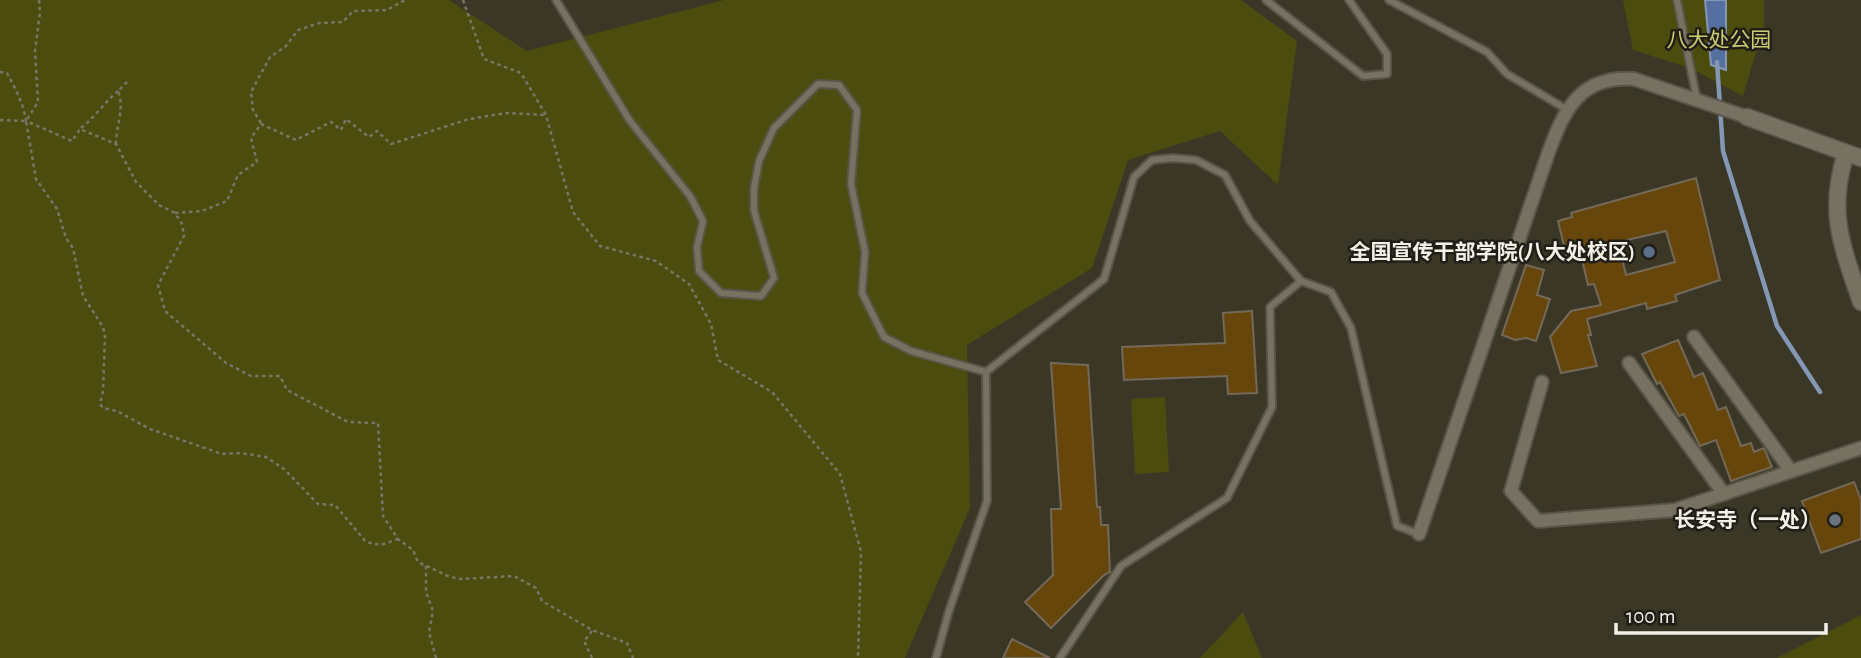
<svg xmlns="http://www.w3.org/2000/svg" width="1861" height="658" font-family="'Alegreya Sans','Noto Sans SC',sans-serif">
<style>
.green{fill:#4b4c0d}
.water{fill:#5570a0;stroke:#8497b5;stroke-width:2}
.lines{fill:none;stroke-linecap:round;stroke-linejoin:round}
.stream{stroke:#8497b5;stroke-width:4.5}
.building{fill:#67460c;stroke:#746959;stroke-width:2;fill-rule:evenodd}
.service-casing{stroke:#585547;stroke-width:10}
.minor-casing{stroke:#585547;stroke-width:16}
.tertiary-casing{stroke:#585547;stroke-width:19}
.path{stroke:#797668;stroke-width:2.5;stroke-dasharray:3.5 3.5;stroke-linecap:butt}
.service{stroke:#767160;stroke-width:6}
.minor{stroke:#767160;stroke-width:12}
.tertiary{stroke:#767160;stroke-width:16}
.service-dot{fill:#5c6f8a;stroke:#201e17;stroke-width:2.5}
.worship-dot{fill:#6b7280;stroke:#201e17;stroke-width:2.5}
.labels{text-anchor:middle;stroke-width:5;stroke-linejoin:round;paint-order:stroke}
.park-label{font-size:21px;fill:#c9cc73;stroke:#201e17}
.poi-label{font-size:21px;font-weight:bold;fill:#f3f1e7;stroke:#201e17;text-anchor:end}
</style>
<rect width="100%" height="100%" fill="#3b3727"/>
<!-- green -->
<g class="green">
<path d="M0 0H449L527 51 724 0H1241L1297 41 1278 185 1220 131 1128 160 1092 268 967 345 970 508 905 658H0Z"/>
<path d="M1623 0H1764V25L1743 96 1690 68 1633 50Z"/>
<path d="M1165 397 1169 472 1135 474 1131 399Z"/>
<path d="M1243 612 1262 658H1200Z"/>
<path d="M1861 615V658H1777Z"/>
</g>
<!-- water -->
<path class="water" d="M1705 0H1726V70L1711 65Z"/>
<g class="lines">
<!-- stream -->
<path class="stream" d="M1717 62 1723 151 1777 326 1820 392"/>
</g>
<!-- building -->
<g class="building">
<path d="M1696 178 1720 280 1675 295 1677 301 1647 309 1646 303 1587 319 1591 335H1588L1597 366 1561 373 1550 337 1571 311 1601 305 1594 284 1588 285 1581 255 1567 258 1558 221 1572 217 1571 213ZM1666 231 1675 262 1626 275 1618 242Z"/>
<path d="M1526 265 1544 270 1537 295 1550 299 1536 341 1526 338 1515 340 1502 335Z"/>
<path d="M1252 311 1257 393 1228 394 1227 376 1124 380 1122 347 1225 343 1223 313Z"/>
<path d="M1678 340 1694 377 1703 373 1718 410 1726 407 1741 446 1751 443 1754 452 1764 448 1772 467 1731 481 1716 440 1700 446 1684 414 1679 416 1660 382 1657 384 1642 354Z"/>
<path d="M1051 363 1088 365 1097 507H1100L1101 525H1108L1110 572 1104 575 1051 628 1025 602 1053 575 1051 509H1061Z"/>
<path d="M1854 482 1861 500V539L1821 553 1802 501Z"/>
<path d="M1012 639 1050 658H1003Z"/>
</g>
<g class="lines">
<!-- service casing -->
<g class="service-casing">
<g id="service">
<path d="M556 0 630 121 690 196 703 221 697 247 699 271 721 293 761 296 774 278 754 211V188L759 161 774 128 818 84 839 85 857 110 851 184 865 252 862 293 884 337 911 351 986 372"/>
<path d="M1266 0 1363 76 1387 74V54L1349 0"/>
<path d="M1389 0 1487 52 1507 74 1566 109"/>
<path d="M1677 0 1697 100"/>
<path d="M936 658 949 611 987 501 986 372 1104 279 1134 177 1152 160 1173 158 1196 160 1225 175 1250 221 1301 281"/>
<path d="M1060 658 1121 566 1227 498 1272 407 1270 307 1301 281 1331 292 1351 328 1397 526 1419 534"/>
</g>
</g>
<!-- minor casing -->
<g class="minor-casing">
<g id="minor">
<path d="M1694 337 1791 471"/>
<path d="M1629 363 1724 494"/>
<path d="M1542 382 1511 491 1538 521 1675 510 1861 448"/>
<path d="M1419 534 1549 151C1565 108 1581 75 1634 79L1747 117"/>
</g>
</g>
<!-- tertiary casing -->
<g class="tertiary-casing">
<g id="tertiary">
<path d="M1747 117 1861 158"/>
<path d="M1846 153C1827 212 1842 246 1861 302"/>
</g>
</g>
<!-- path -->
<g class="path">
<path d="M39 0 40 12 35 51 38 102 26 121 36 179 57 209 66 238 73 248 83 296 103 327 105 336 103 391 100 404 103 408 117 411 150 429 222 454 240 453 266 457 284 469 318 504 335 505 366 542 381 545 398 539"/>
<path d="M463 0 484 59 521 73 546 115 573 212 600 246 656 261 689 284 711 324 718 360 772 392 840 474 861 552 858 658"/>
<path d="M0 72 7 73C15 88 24 104 26 121L72 141 80 129 116 144 136 182 159 205 175 213 182 224 184 236 158 285 165 311 226 363 251 376H280L287 390 348 422 378 423 383 516 398 539 413 550 418 562 450 577 461 579 514 576 536 588 542 601 592 630 627 643 633 658"/>
<path d="M0 120 25 121"/>
<path d="M261 123 253 110 251 92 270 57 285 47 298 30 319 23 343 22 353 11 387 10 405 0"/>
<path d="M81 128C95 117 104 103 118 91"/>
<path d="M116 144C116 127 125 107 118 91L127 82"/>
<path d="M175 213 202 211 227 201 238 175 257 162 251 138 261 124 296 140 331 122 341 130 346 119 369 137 377 131 391 144 469 119 506 113 546 115"/>
<path d="M426 566V592L433 611 429 632 436 658"/>
<path d="M592 631 584 641 592 658"/>
</g>
<!-- service -->
<use href="#service" class="service"/>
<!-- minor -->
<use href="#minor" class="minor"/>
<!-- tertiary -->
<use href="#tertiary" class="tertiary"/>
</g>
<!-- markers -->
<circle class="service-dot" cx="1649" cy="252" r="7"/>
<circle class="worship-dot" cx="1835" cy="520" r="7"/>
<g class="labels">
<!-- park labels -->
<g class="park-label">
<text x="1719" y="47">八大处公园</text>
</g>
<!-- poi labels -->
<g class="poi-label">
<text x="1635" y="259">全国宣传干部学院(八大处校区)</text>
<text x="1821" y="527">长安寺（一处）</text>
</g>
</g>
<!-- scale -->
<path d="M1616 623v10h210v-10" fill="none" stroke="#f3f1e7" stroke-width="3.5"/>
<text x="1626" y="623" font-size="21" fill="#f3f1e7" stroke="#201e17" stroke-width="5" paint-order="stroke">100 m</text>
</svg>
